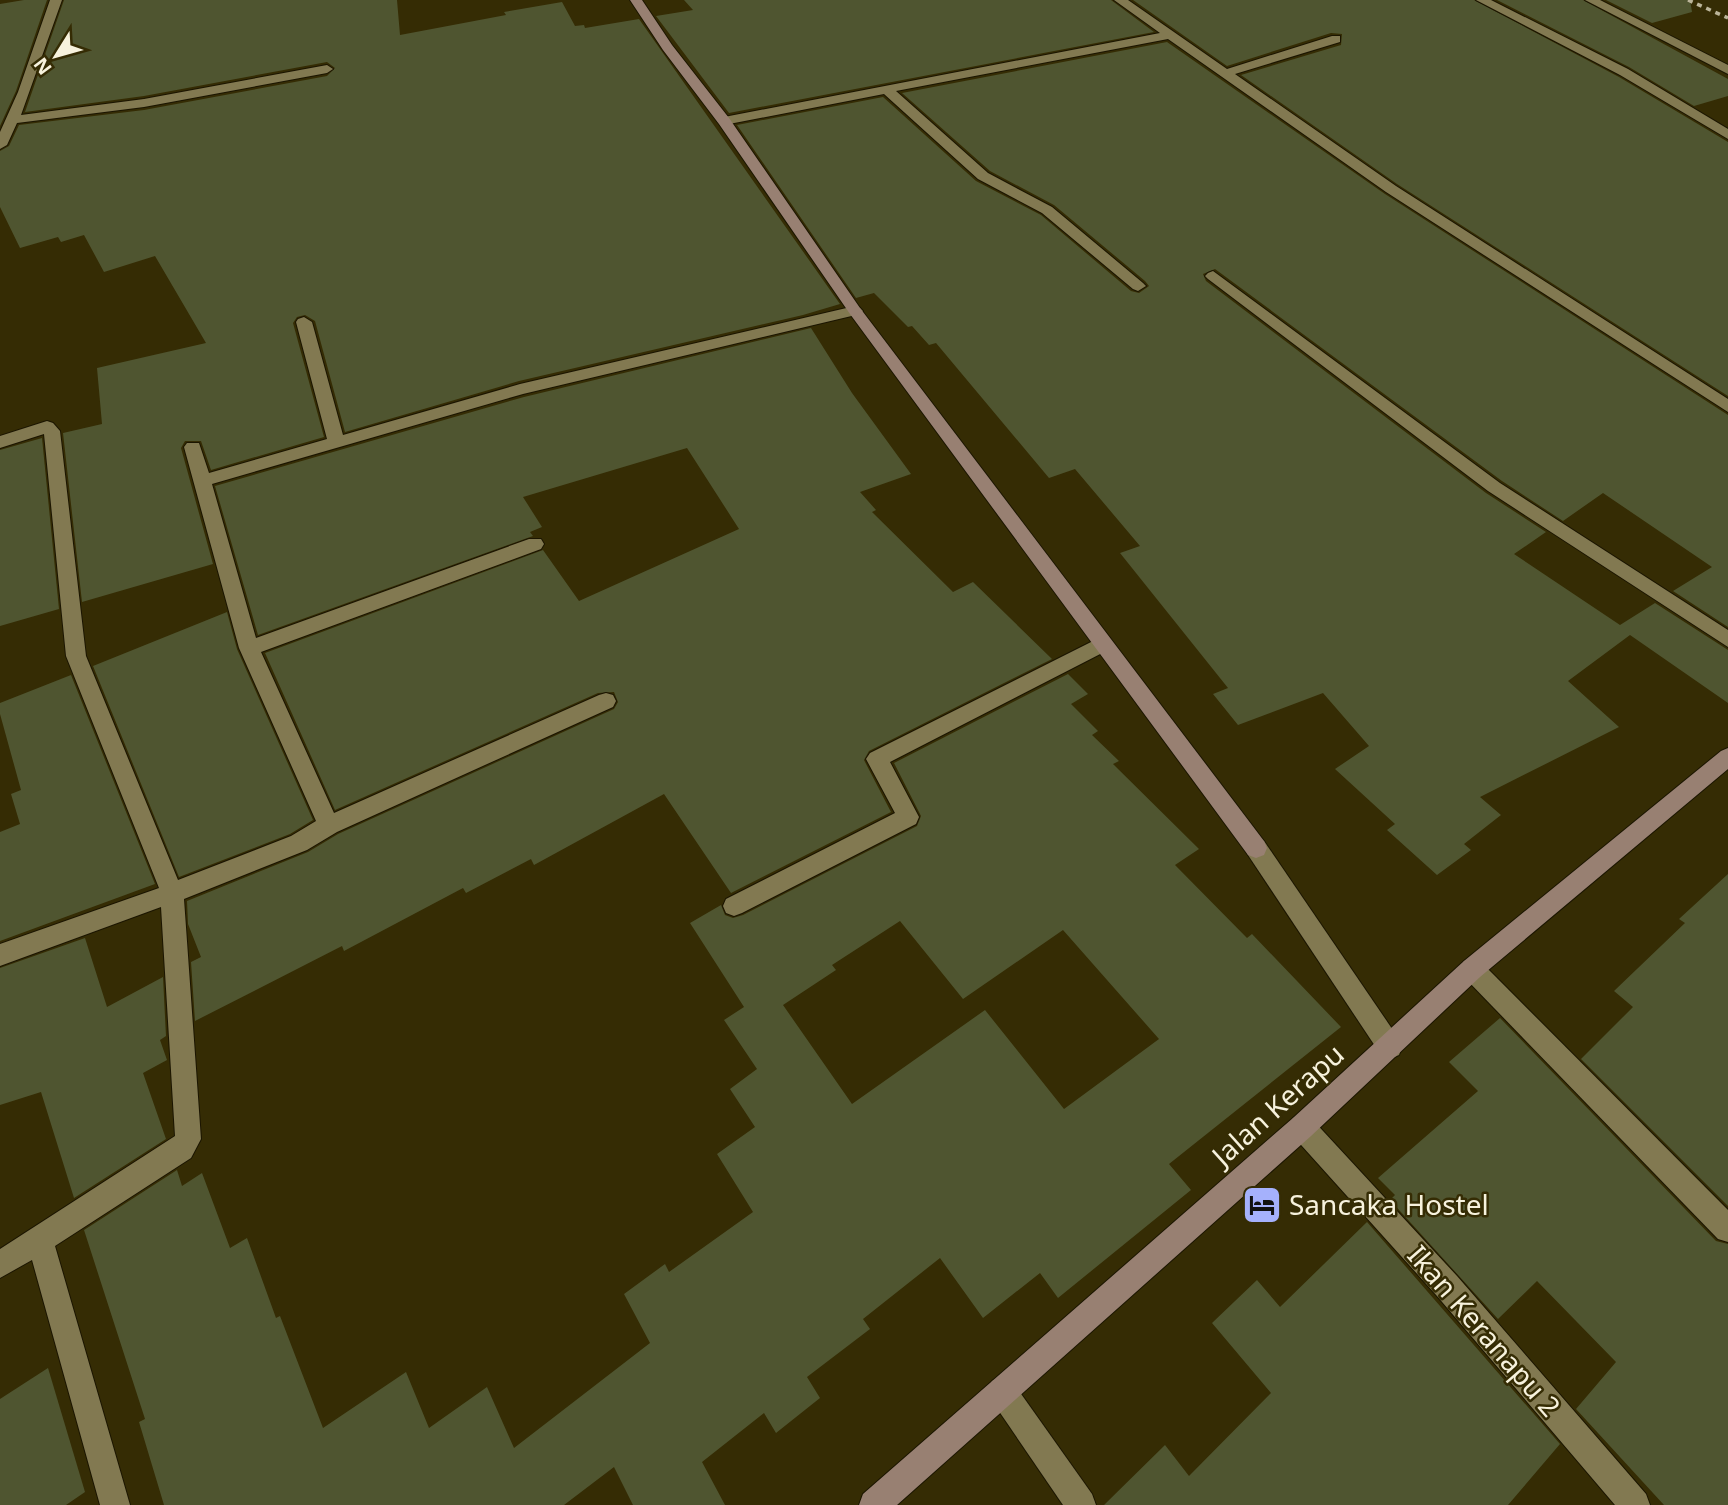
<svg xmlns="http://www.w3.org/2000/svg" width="1728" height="1505" font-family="'Noto Sans',sans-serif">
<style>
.building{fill:#4f5530;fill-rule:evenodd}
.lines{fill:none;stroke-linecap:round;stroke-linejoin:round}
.street-casing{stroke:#1b1500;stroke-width:2}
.secondary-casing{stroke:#1b1500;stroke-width:2}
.street{fill:#827951;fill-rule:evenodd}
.secondary{fill:#988072;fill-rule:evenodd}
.rail{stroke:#bbb59a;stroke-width:3.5;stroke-dasharray:5 5;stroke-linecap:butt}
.labels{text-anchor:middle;stroke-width:5;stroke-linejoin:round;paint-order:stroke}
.near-street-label{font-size:28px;fill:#f7f2dd;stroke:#352c04}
.near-poi-label{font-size:28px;fill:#f7f2dd;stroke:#352c04;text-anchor:start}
</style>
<rect width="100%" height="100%" fill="#352c04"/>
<!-- building -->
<g class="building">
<path d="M24 0H47L16 91 0 126V4Z"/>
<path d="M64 0H397L400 35 506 15 504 12 562 2 575 26 584 25 585 28 639 19 840 304 803 315 519 381 345 432 315 321 305 315 297 317 293 323 324 437 211 470 201 441H185L181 448 213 564 82 602 63 433 102 424 97 368 206 343 155 256 104 272 84 235 61 242 58 237 20 248 0 207V151L9 146 19 125 144 110 327 76 335 68 327 62 144 96 25 112Z"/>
<path d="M684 0H1111L1154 32 729 113 656 16 693 10Z"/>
<path d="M1133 0H1474L1619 77 1728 142V396L1397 184 1241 75 1341 45 1342 34 1331 33 1227 66Z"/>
<path d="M1497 0H1583L1728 79V96L1694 106 1629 67Z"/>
<path d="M1606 0H1690L1692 12 1652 23Z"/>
<path d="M1167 42 1385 194 1728 415V627L1673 591 1712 567 1603 493 1563 521 1502 481 1215 269 1203 274 1206 281 1486 493 1546 532 1514 554 1620 625 1655 603 1728 650V703L1630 635 1568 681 1619 727 1480 797 1501 815 1464 844 1471 850 1437 875 1387 830 1395 824 1335 769 1369 746 1323 693 1238 725 1213 694 1228 688 1120 553 1140 546 1075 469 1049 478 936 343 929 345 912 326 908 327 874 293 856 298 737 125 883 97 976 181 1041 215 1131 291 1139 293 1149 286 1145 281 1054 205 990 171 902 93Z"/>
<path d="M811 328 852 393 911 474 860 492 876 510 872 512 953 592 973 582 1052 659 869 751 864 760 891 812 731 893 664 794 534 865 531 859 466 893 463 888 344 951 342 946 195 1021 191 962 201 957 188 924 187 901 308 852 338 834 614 709 618 702 614 692 598 693 335 810 265 653 543 550 579 601 739 529 687 448 523 497 542 527 530 532 533 536 258 635 215 486 524 397Z"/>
<path d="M42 438 59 609 0 626V450Z"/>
<path d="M227 612 237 649 313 820 290 834 179 877 93 666Z"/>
<path d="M1068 674 1088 694 1071 704 1098 731 1092 735 1119 761 1113 764 1199 849 1175 865 1247 938 1252 934 1341 1027 1169 1164 1191 1190 1058 1298 1040 1273 983 1318 940 1258 863 1319 870 1329 807 1377 820 1398 776 1433 764 1413 702 1462 725 1505H633L614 1467 564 1505H164L139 1422 145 1419 84 1230 177 1170 182 1186 202 1173 230 1248 247 1238 276 1318 280 1316 323 1428 406 1372 429 1428 487 1387 514 1448 650 1343 624 1294 665 1264 669 1272 753 1212 717 1154 755 1127 730 1089 757 1069 724 1020 744 1007 690 923 721 905 725 915 733 918 743 915 917 826 921 816 894 763ZM900 921 963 999 1063 930 1159 1039 1064 1109 985 1010 852 1104 783 1005 836 970 832 965Z"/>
<path d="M71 675 155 884 0 941V832L20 824 11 794 21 790 0 714V703Z"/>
<path d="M1728 874V1206L1581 1059 1633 1007 1614 991 1685 923 1679 919Z"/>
<path d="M85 938 107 1007 163 977 166 1036 160 1040 167 1060 143 1073 166 1139 74 1198 41 1092 0 1105V968Z"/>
<path d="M1500 1018 1716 1241 1728 1244V1505H1664L1576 1409 1616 1362 1537 1281 1498 1319 1390 1200 1395 1195 1378 1178 1478 1091 1449 1062Z"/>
<path d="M1367 1222 1560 1444 1508 1505H1104L1165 1445 1189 1476 1271 1393 1212 1323 1257 1280 1280 1307Z"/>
<path d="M48 1368 85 1492 66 1505H0V1399Z"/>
</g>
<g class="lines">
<!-- street casing -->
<g class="street-casing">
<g id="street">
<path d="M50 0H62L21 115 144 99 327 65 333 69 327 73 144 107 17 123 7 145 0 149V132L18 92Z"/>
<path d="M1114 0H1128L1227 69 1332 36H1340V42L1235 74 1396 186 1728 399V412L1386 192 1168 39 896 91 988 173 1052 207 1143 283 1146 286 1138 291 1133 289 1042 213 978 179 884 94 724 125 717 121 724 117 1160 33Z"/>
<path d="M1476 0H1491L1628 69 1728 129V139L1620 75Z"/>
<path d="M1585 0H1600L1728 65V74Z"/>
<path d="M1213 271 1500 483 1728 630V647L1488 491 1208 279 1205 276 1208 273Z"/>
<path d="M855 306 860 308 863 311 860 314 523 394 212 484 256 638 529 539H541L544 544 541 549 261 652 334 813 599 695 606 693 613 695 616 701 613 707 337 832 307 850 184 899 201 1139 191 1158 55 1246 130 1505H100L32 1260 0 1278V1249L175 1136 161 907 0 966V944L159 888 66 656 44 434 0 448V436L47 421 53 423 60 431 86 656 178 880 291 836 316 821 239 648 184 447 187 443H199L209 473 327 439 296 322 298 319 304 317 312 322 343 435 520 384Z"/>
<path d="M1103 636 1110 639 1113 644 1110 649 890 762 919 817 916 824 742 913 734 916 726 913 723 906 726 899 895 813 866 759 870 753Z"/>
<path d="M1256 838 1264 841 1399 1039 1402 1047 1399 1055 1390 1059 1381 1055 1248 855 1245 848 1248 841Z"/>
<path d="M1472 958 1480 961 1728 1210V1242L1718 1239 1464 977 1460 969 1464 961Z"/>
<path d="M1302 1114 1311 1118 1457 1276 1646 1494 1650 1505H1615L1437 1296 1293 1136 1289 1127 1293 1118Z"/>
<path d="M1002 1376 1012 1381 1092 1494 1096 1505H1063L992 1401 987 1391 992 1381Z"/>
</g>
</g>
<!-- secondary casing -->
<g class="secondary-casing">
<g id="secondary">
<path d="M630 0H642L672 45 729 118 860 308 1264 841 1267 848 1264 855 1256 858 1248 855 850 314 719 124 663 50Z"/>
<path d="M1728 748V769L1480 977 1311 1136 897 1505H859L863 1494 1293 1118 1464 961 1721 751Z"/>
</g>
</g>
<!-- street -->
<use href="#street" class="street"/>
<!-- secondary -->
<use href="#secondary" class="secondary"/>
<!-- rail -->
<path class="rail" d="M1688 0 1728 18"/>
</g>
<!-- icons -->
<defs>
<g id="hotel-square" transform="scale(2.0125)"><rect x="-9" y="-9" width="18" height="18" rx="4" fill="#a5b1fc" stroke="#352c04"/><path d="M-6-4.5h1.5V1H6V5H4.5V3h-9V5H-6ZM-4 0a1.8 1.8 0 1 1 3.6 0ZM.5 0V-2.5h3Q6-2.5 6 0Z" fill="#111"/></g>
</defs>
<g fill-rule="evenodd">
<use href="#hotel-square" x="1262" y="1205"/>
</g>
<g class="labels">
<!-- near-street labels -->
<g class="near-street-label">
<text transform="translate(1278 1105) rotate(-42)" y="10">Jalan Kerapu</text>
<text transform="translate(1484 1331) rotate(49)" y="10">Ikan Keranapu 2</text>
</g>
<!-- near-poi labels -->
<g class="near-poi-label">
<text x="1289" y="1215">Sancaka Hostel</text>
</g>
</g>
<!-- north arrow -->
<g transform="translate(56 56) rotate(233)" stroke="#352c04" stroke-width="5" paint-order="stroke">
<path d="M0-5L12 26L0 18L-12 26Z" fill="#f7f2dd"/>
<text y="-10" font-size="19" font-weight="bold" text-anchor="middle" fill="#f7f2dd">N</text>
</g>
</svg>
